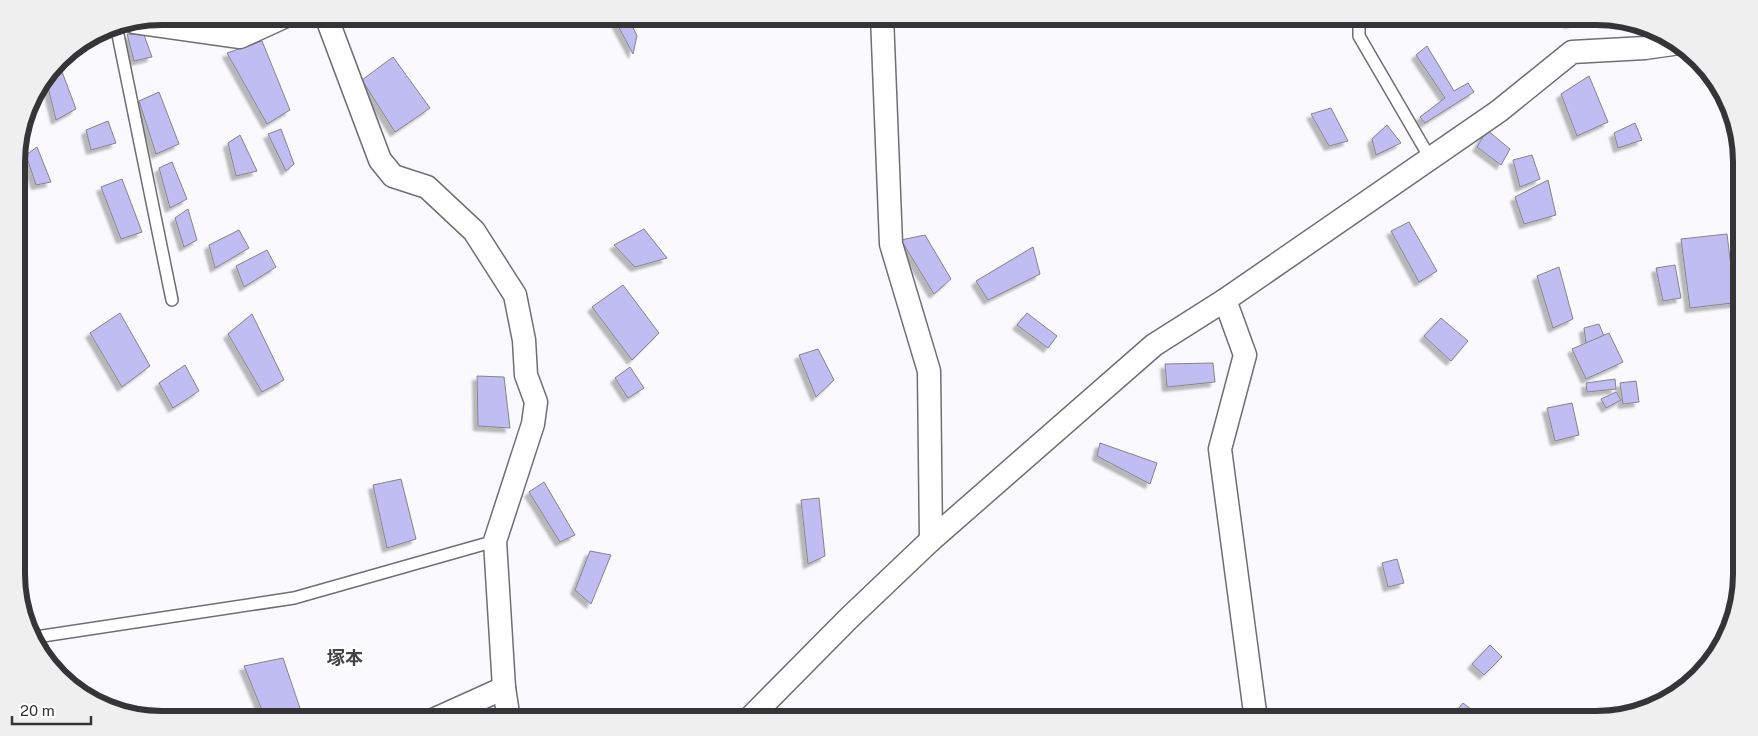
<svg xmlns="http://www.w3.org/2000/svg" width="1758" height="736" font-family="'Public Sans','Noto Sans JP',sans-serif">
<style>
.building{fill:#c0bdf2;stroke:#848488;filter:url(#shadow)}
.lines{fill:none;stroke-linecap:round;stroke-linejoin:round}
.service-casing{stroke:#6f6f73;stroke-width:14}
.minor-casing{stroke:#6f6f73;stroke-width:25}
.service{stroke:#fff;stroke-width:11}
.minor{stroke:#fff;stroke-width:22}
.labels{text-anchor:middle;stroke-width:5;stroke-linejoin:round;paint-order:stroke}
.neighbourhood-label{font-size:18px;font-weight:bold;fill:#444448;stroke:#fff}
.rim{fill:none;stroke:#353537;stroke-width:6}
</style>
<defs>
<filter id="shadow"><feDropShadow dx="-4.5" dy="4.5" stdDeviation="1" flood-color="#0004"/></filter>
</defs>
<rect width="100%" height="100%" fill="#f9f9fe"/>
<!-- building -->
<g class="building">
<path d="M1566 16H1590L1569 24Z"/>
<path d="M630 21 637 36 633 54 616 22Z"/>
<path d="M127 34 144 35 152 57 134 61Z"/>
<path d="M262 41 290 110 267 124 227 53Z"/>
<path d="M1427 46 1454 91 1468 83 1474 92 1425 123 1420 117 1445 98 1416 55Z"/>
<path d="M393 57 430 108 395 132 362 80Z"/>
<path d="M61 69 76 109 56 120 46 79 51 72Z"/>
<path d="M1589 76 1608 122 1577 136 1561 94Z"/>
<path d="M159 92 179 144 156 154 139 101Z"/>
<path d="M1331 108 1348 141 1329 146 1311 114Z"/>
<path d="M108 121 116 143 91 150 86 130Z"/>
<path d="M1635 123 1642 140 1618 148 1614 133Z"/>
<path d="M1387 125 1401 143 1376 155 1372 139Z"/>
<path d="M281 129 294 164 286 171 268 134Z"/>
<path d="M1487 130 1510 149 1501 165 1477 147Z"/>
<path d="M240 135 257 171 236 176 228 143Z"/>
<path d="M37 147 51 182 36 185 26 155Z"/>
<path d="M1532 155 1540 179 1520 187 1513 160Z"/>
<path d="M172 162 187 199 170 208 159 168Z"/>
<path d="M122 179 142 232 121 239 101 187Z"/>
<path d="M1548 180 1556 215 1524 224 1515 197Z"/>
<path d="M188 209 197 240 184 247 175 218Z"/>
<path d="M1409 222 1437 271 1419 282 1391 231Z"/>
<path d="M644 229 667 258 635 267 614 245Z"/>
<path d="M239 230 249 248 215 268 209 245Z"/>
<path d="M1727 234 1732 275 1741 274V302L1690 308 1681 239Z"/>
<path d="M925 235 951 279 934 294 901 240Z"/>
<path d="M1033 247 1040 274 988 300 976 281Z"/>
<path d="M267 250 276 267 244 287 236 266Z"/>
<path d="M1675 265 1681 298 1663 301 1656 268Z"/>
<path d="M1559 267 1573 319 1553 328 1537 276Z"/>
<path d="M623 285 659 333 632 360 592 307Z"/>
<path d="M120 313 150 366 122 387 90 333Z"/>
<path d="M1027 313 1057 336 1048 348 1017 325Z"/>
<path d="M252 314 284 380 262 392 228 334Z"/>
<path d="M1441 318 1468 341 1451 361 1424 336Z"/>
<path d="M1599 324 1606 341 1587 351 1584 328Z"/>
<path d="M1609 333 1623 362 1586 379 1572 349Z"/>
<path d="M818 349 834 380 816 397 799 355Z"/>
<path d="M1213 363 1215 382 1167 387 1165 364Z"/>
<path d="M185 365 199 391 173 408 159 383Z"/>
<path d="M630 367 644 388 628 398 615 378Z"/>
<path d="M477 376 504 377 510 428 478 426Z"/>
<path d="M1615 379 1616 389 1587 392 1586 383Z"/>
<path d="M1636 381 1639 402 1623 404 1620 383Z"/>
<path d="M1616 392 1621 400 1606 408 1601 399Z"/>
<path d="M1572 403 1579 435 1555 441 1547 408Z"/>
<path d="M1100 443 1157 463 1150 484 1097 456Z"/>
<path d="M401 479 416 539 387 548 373 485Z"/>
<path d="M544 482 575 535 560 542 529 492Z"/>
<path d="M819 498 825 556 808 564 801 500Z"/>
<path d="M590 551 611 555 591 604 575 590Z"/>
<path d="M1397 559 1404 583 1388 587 1382 563Z"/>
<path d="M1490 645 1502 657 1484 675 1472 664Z"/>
<path d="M283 658 304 720H266L244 666Z"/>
<path d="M1463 703 1484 719H1450Z"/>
<path d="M819 714 823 720H813Z"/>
</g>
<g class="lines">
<!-- service casing -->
<g class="service-casing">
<g id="service">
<path d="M1359 16V36L1430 158"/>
<path d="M116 25 172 300"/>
<path d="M36 637 294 598 495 541"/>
</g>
</g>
<!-- minor casing -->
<g class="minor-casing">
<g id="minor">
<path d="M326 16 380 160 393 176 427 187 474 231 515 295 524 340 526 375 536 402 533 424 495 541 504 688 509 720"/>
<path d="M882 16 891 244 929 371 931 540"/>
<path d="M134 22 240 37 286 16"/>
<path d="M1225 300 1245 355 1220 449 1256 720"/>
<path d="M433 720 504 688"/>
<path d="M748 720 849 618 931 540 1154 345 1225 300 1499 111 1572 52 1645 48 1673 44"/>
</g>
</g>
<!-- service -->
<use href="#service" class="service"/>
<!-- minor -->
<use href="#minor" class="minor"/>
</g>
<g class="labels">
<!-- neighbourhood labels -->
<g class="neighbourhood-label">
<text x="345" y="664">塚本</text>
</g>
</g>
<!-- crop -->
<path d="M0 0H1758V736H0ZM162 25H1596A137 137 0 0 1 1733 162V574A137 137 0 0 1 1596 711H162A137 137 0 0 1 25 574V162A137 137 0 0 1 162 25Z" fill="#efefef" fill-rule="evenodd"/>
<path class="rim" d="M162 25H1596A137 137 0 0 1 1733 162V574A137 137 0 0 1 1596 711H162A137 137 0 0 1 25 574V162A137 137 0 0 1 162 25Z"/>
<!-- scale -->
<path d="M12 716v8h79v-8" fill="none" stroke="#353537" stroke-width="2.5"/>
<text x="20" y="716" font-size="15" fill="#353537" stroke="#ffffff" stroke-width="4" paint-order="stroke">20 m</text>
</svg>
